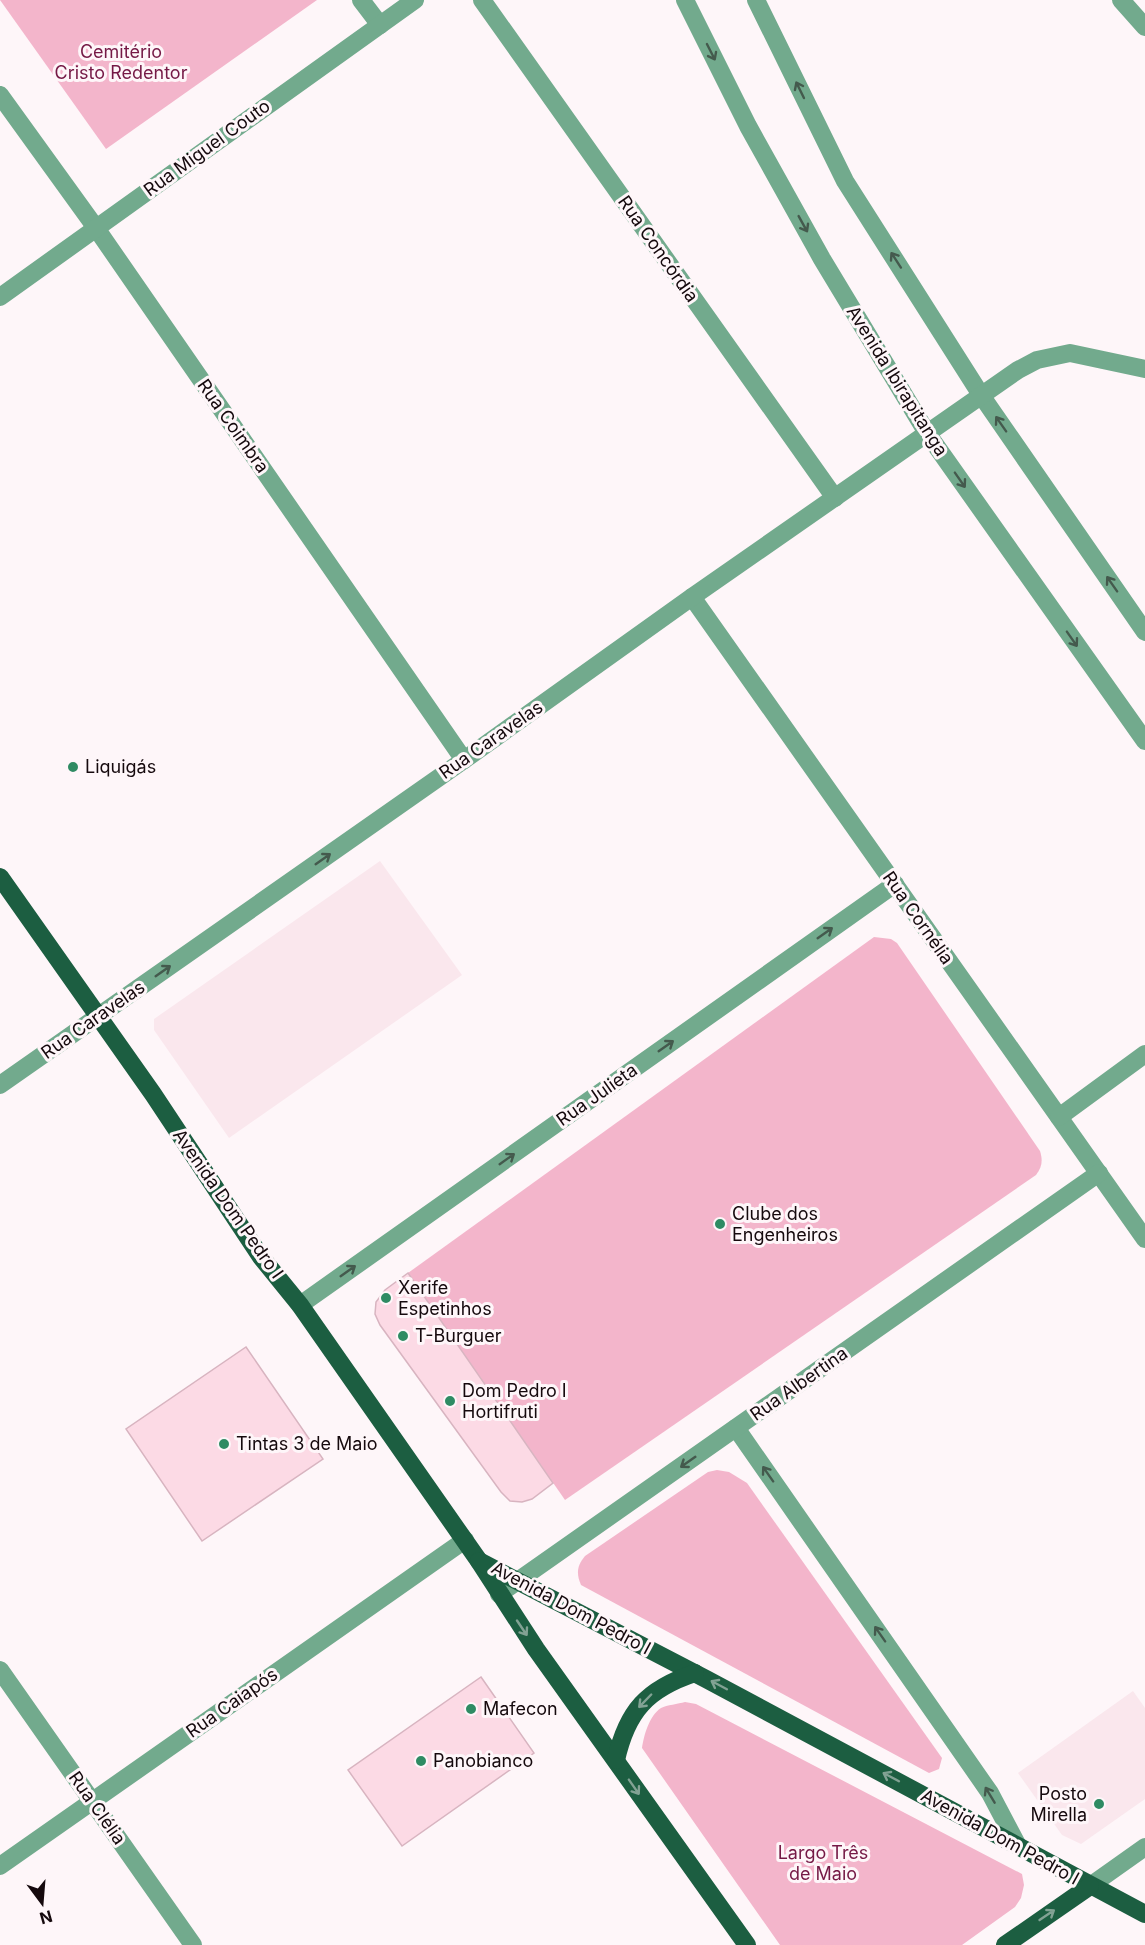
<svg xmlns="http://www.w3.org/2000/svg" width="1145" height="1945" font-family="Inter,sans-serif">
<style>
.built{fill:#fae7ed}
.green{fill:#f3b5cb}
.building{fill:#fcdae5;stroke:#d8b4c0;stroke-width:1.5}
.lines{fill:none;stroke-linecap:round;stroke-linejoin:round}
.minor{stroke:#72aa8d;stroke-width:18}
.major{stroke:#1c5e41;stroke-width:18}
.oneway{stroke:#445a4d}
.oneway2{stroke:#82a294}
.poi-dot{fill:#2f8b63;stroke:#fef6f9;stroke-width:2}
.labels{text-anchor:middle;stroke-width:6;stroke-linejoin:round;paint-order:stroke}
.park-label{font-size:18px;fill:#751946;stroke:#fef6f9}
.street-label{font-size:18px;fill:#15090d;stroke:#fef6f9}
.poi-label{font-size:18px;fill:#15090d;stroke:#fef6f9;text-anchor:start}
</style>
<rect width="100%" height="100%" fill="#fef6f9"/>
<!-- built -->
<g class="built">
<path d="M380 861 462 975 229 1138 154 1030V1019Z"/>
<path d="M1133 1691 1145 1708V1799L1081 1844 1062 1835 1018 1773Z"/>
</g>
<!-- green -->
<g class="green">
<path d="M0 0H317L106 149Z"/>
<path d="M874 937 891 939 897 943 1040 1151C1043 1161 1042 1167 1036 1175L565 1500 408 1273Z"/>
<path d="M717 1470 729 1472 747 1483 942 1758 939 1769 929 1773 581 1585C576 1573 577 1566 585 1556L708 1472Z"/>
<path d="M685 1702 696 1704 1022 1874 1024 1885 1021 1898 1015 1907 962 1945H780L642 1748C644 1735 649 1716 661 1708 667 1705 678 1704 685 1702Z"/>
</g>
<!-- building -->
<g class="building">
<path d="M408 1273 553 1483 532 1499 522 1502 510 1501 501 1492 380 1325 375 1314 376 1302 385 1290Z"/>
<path d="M246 1347 323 1459 202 1541 126 1429Z"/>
<path d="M481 1677 534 1753 402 1846 348 1770Z"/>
</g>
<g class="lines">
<!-- minor -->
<g class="minor">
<path d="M361 0 380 25"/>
<path d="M482 0 835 498"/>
<path d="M685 0 748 126 822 259 927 433 1145 741"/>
<path d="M756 0 845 181 981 395 1145 632"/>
<path d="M1121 0 1145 27"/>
<path d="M0 95 96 228 464 760"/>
<path d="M0 297 415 0"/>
<path d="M692 597 1145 1239"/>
<path d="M0 1085 464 760 692 597 1018 370 1037 360 1070 353 1145 369"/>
<path d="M1059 1117 1145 1054"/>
<path d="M300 1305 895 884"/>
<path d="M736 1428 990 1793 1018 1846"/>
<path d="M499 1594 1099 1173"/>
<path d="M0 1670 193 1945"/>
<path d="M0 1866 465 1540"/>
<path d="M1090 1886 1145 1847"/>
</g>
<!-- major -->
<g class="major">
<path d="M0 877 153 1094 261 1257 300 1305 479 1561 536 1649 747 1945"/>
<path d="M479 1561 706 1679 1145 1914"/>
<path d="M616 1760C627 1711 647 1689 695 1673"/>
<path d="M1005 1945 1090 1886"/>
</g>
</g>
<!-- one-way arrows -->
<defs><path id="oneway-shaft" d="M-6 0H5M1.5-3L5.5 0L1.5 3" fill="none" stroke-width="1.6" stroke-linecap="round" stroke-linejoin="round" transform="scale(1.5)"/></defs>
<g class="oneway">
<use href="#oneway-shaft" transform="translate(711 52) rotate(63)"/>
<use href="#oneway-shaft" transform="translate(800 90) rotate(-116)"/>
<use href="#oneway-shaft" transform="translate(803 224) rotate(61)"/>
<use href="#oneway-shaft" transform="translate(896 260) rotate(-123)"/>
<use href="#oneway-shaft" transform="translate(1001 424) rotate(-125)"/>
<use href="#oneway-shaft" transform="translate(960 480) rotate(55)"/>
<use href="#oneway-shaft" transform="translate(1112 584) rotate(-125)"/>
<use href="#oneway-shaft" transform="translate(1072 639) rotate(55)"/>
<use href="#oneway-shaft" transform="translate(323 859) rotate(-35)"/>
<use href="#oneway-shaft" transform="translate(825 933) rotate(-35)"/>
<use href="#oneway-shaft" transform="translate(163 971) rotate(-35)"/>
<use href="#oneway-shaft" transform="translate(666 1046) rotate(-35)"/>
<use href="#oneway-shaft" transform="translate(507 1159) rotate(-35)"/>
<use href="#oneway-shaft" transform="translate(348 1271) rotate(-35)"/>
<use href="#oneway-shaft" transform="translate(688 1462) rotate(145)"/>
<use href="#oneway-shaft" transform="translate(768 1474) rotate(-125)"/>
<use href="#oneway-shaft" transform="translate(880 1634) rotate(-125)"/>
<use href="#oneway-shaft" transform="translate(990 1795) rotate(-121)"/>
</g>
<g class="oneway2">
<use href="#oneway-shaft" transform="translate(522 1628) rotate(56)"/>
<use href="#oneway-shaft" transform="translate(719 1685) rotate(-152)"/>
<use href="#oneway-shaft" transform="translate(645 1701) rotate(134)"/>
<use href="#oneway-shaft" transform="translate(891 1777) rotate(-152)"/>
<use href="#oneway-shaft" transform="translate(634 1787) rotate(55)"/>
<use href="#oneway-shaft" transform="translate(1047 1915) rotate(-34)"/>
</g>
<!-- markers -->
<g class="poi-dot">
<circle cx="73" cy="767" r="6"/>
<circle cx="720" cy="1224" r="6"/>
<circle cx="386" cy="1298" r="6"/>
<circle cx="403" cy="1336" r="6"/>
<circle cx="450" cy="1401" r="6"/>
<circle cx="224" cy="1444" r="6"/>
<circle cx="471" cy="1709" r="6"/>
<circle cx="421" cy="1761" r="6"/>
<circle cx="1099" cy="1804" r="6"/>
</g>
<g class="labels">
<!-- park labels -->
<g class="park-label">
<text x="121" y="58">Cemitério<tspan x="121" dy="21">Cristo Redentor</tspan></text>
<text x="823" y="1859">Largo Três<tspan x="823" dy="21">de Maio</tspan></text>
</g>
<!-- street labels -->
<g class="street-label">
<text transform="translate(207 148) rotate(-36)" y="6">Rua Miguel Couto</text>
<text transform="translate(658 249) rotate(55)" y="6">Rua Concórdia</text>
<text transform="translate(897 381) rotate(58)" y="6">Avenida Ibirapitanga</text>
<text transform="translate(233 426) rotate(55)" y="6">Rua Coimbra</text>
<text transform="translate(491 740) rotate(-35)" y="6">Rua Caravelas</text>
<text transform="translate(918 918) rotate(55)" y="6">Rua Cornélia</text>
<text transform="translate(93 1020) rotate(-35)" y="6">Rua Caravelas</text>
<text transform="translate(597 1095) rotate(-35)" y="6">Rua Julieta</text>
<text transform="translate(228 1204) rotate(55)" y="6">Avenida Dom Pedro I</text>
<text transform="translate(799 1384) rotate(-35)" y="6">Rua Albertina</text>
<text transform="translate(571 1608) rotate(28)" y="6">Avenida Dom Pedro I</text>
<text transform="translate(232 1703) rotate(-35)" y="6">Rua Caiapós</text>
<text transform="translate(97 1808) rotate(55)" y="6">Rua Clélia</text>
<text transform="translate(1000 1837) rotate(29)" y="6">Avenida Dom Pedro I</text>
</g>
<!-- poi labels -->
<g class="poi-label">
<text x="85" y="773">Liquigás</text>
<text x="732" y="1220">Clube dos<tspan x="732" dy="21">Engenheiros</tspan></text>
<text x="398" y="1294">Xerife<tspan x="398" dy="21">Espetinhos</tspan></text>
<text x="415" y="1342">T-Burguer</text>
<text x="462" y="1397">Dom Pedro I<tspan x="462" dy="21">Hortifruti</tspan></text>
<text x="236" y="1450">Tintas 3 de Maio</text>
<text x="483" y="1715">Mafecon</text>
<text x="433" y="1767">Panobianco</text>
<text x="1087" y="1800" text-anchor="end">Posto<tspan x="1087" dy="21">Mirella</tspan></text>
</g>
</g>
<!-- north arrow -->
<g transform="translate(42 1903) rotate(164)" stroke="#fef6f9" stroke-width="4.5" paint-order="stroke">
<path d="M0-4.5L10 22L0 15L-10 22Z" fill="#15090d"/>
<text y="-9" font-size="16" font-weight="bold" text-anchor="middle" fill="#15090d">N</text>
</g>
</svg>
